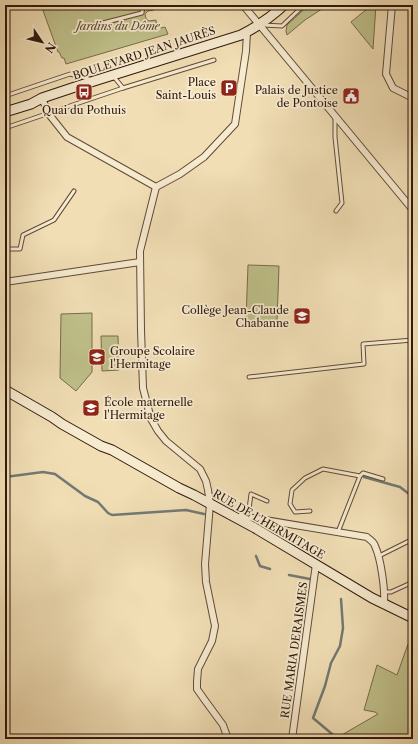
<svg xmlns="http://www.w3.org/2000/svg" width="418" height="744" font-family="'Libre Caslon Text',serif">
<style>
.green{fill:#bfc08a;stroke:#786c4c}
.lines{fill:none;stroke-linecap:round;stroke-linejoin:round}
.stream{stroke:#737974;stroke-width:2.5}
.lane-casing{stroke:#604a37;stroke-width:5}
.street-casing{stroke:#604a37;stroke-width:8}
.secondary-casing{stroke:#30190d;stroke-width:11}
.lane{stroke:#f6eacf;stroke-width:3}
.street{stroke:#f6eacf;stroke-width:6}
.secondary{stroke:#f6eacf;stroke-width:9}
.labels{text-anchor:middle;stroke-width:3.5;stroke-linejoin:round;paint-order:stroke}
.park-label{font-size:11px;font-style:italic;fill:#5b4b32;stroke:#f6eacf}
.street-label{font-size:11px;fill:#30190d;stroke:#f6eacf}
.poi-label{font-size:11px;fill:#30190d;stroke:#f6eacf;text-anchor:end}
</style>
<rect width="100%" height="100%" fill="#f1deb5"/>
<filter id="stains"><feTurbulence type="fractalNoise" baseFrequency=".005" numOctaves="4"/><feColorMatrix values="0 0 0 0 .2 0 0 0 0 .09 0 0 0 0 .02 0 0 0 .5 -.17"/></filter>
<radialGradient id="worn" r=".72"><stop offset=".6" stop-color="#630" stop-opacity="0"/><stop offset="1" stop-color="#630" stop-opacity=".3"/></radialGradient>
<!-- green -->
<g class="green">
<path d="M41 5H153L154 10 148 11 145 14 146 19 149 21 156 20 157 29 165 27 168 34 66 64 64 58H62L59 52H58Z"/>
<path d="M309 5H328L305 20 287 35 286 31 287 25Z"/>
<path d="M372 5H376L373 49 351 22Z"/>
<path d="M248 265 279 266 277 322 246 320Z"/>
<path d="M92 313V372L76 391 60 378 61 314Z"/>
<path d="M101 336H118L119 370 102 371Z"/>
<path d="M408 644 413 646V739H342L340 736 378 714 375 712 364 710 377 665 397 675Z"/>
</g>
<g class="lines">
<!-- stream -->
<g class="stream">
<path d="M5 477 43 472 55 474 85 496 98 502 108 513 112 515 186 510 204 514"/>
<path d="M364 477 400 487 413 497"/>
<path d="M256 556 260 566 270 569"/>
<path d="M289 575 310 579"/>
<path d="M338 739 313 718 325 686 331 663 340 646 343 628 341 599"/>
</g>
<!-- lane casing -->
<g class="lane-casing">
<g id="lane">
<path d="M95 25 142 13 143 5"/>
<path d="M263 25 282 26 304 5"/>
<path d="M114 77 123 88"/>
<path d="M5 96 70 74 89 79"/>
<path d="M335 118V137L342 203 336 211"/>
<path d="M5 128 123 88 214 60"/>
<path d="M5 249H20L23 235 54 220 74 191"/>
<path d="M249 377 364 364 363 344 413 340"/>
<path d="M360 476 363 473 383 479"/>
<path d="M310 511 295 512 290 504 292 490 305 478 323 469 360 476 338 532"/>
<path d="M248 517 251 494 267 501"/>
<path d="M379 556 413 539"/>
<path d="M384 592H391L413 582"/>
</g>
</g>
<!-- street casing -->
<g class="street-casing">
<g id="street">
<path d="M243 5 413 210"/>
<path d="M392 5 386 74 393 88 413 98"/>
<path d="M42 98 48 113 67 137 156 187 140 251 141 330 143 388 151 419 158 431 166 441 200 469 206 481 208 490 210 504 205 564 206 582 215 626 212 641 198 669 197 682V689L204 699 223 725 228 739"/>
<path d="M156 187 180 174 204 157 235 124 246 51 247 32"/>
<path d="M5 282 140 262"/>
<path d="M239 519 241 516 367 537C370 540 374 542 375 546 381 559 385 589 384 603"/>
<path d="M292 739 316 564"/>
</g>
</g>
<!-- secondary casing -->
<g class="secondary-casing">
<g id="secondary">
<path d="M5 112 31 104 42 98 78 86 241 35C257 27 271 17 284 5"/>
<path d="M5 390 52 417 62 424 101 446 112 450 179 488 194 495 255 528 372 598 413 618"/>
</g>
</g>
<!-- lane -->
<use href="#lane" class="lane"/>
<!-- street -->
<use href="#street" class="street"/>
<!-- secondary -->
<use href="#secondary" class="secondary"/>
</g>
<!-- icons -->
<defs>
<g id="parking-square" transform="scale(0.9)"><rect x="-9" y="-9" width="18" height="18" rx="4" fill="#8f2418" stroke="#f6eacf"/><path d="M-3.5-5.5H1a3.5 3.5 0 0 1 0 7H-1V5.5H-3.5ZM-1-3.4V-.6H.8a1.4 1.4 0 0 0 0-2.8Z" fill="#fff"/></g>
<g id="bus-square" transform="scale(0.9)"><rect x="-9" y="-9" width="18" height="18" rx="4" fill="#8f2418" stroke="#f6eacf"/><path d="M-5-6H5V4H4V6H2V4H-2V6H-4V4H-5ZM-3.5-4V0h7V-4ZM-3.5 1.2v1.5H-2V1.2ZM2 1.2v1.5H3.5V1.2Z" fill="#fff"/></g>
<g id="civic-square" transform="scale(0.9)"><rect x="-9" y="-9" width="18" height="18" rx="4" fill="#8f2418" stroke="#f6eacf"/><path d="M-.6-6.5H3V-4.5H.6V-3L4-1V1h2V6H-6V1h2V-1L-.6-3ZM-1.2 2.5V6h2.4V2.5Z" fill="#fff"/></g>
<g id="school-square" transform="scale(0.9)"><rect x="-9" y="-9" width="18" height="18" rx="4" fill="#8f2418" stroke="#f6eacf"/><path d="M0-5L7-2L0 1L-7-2ZM-4 1L0 2.5L4 1V4Q0 6-4 4Z" fill="#fff"/></g>
</defs>
<g fill-rule="evenodd">
<use href="#parking-square" x="229" y="88"/>
<use href="#bus-square" x="84" y="92"/>
<use href="#civic-square" x="351" y="96"/>
<use href="#school-square" x="302" y="316"/>
<use href="#school-square" x="97" y="357"/>
<use href="#school-square" x="91" y="408"/>
</g>
<g class="labels">
<!-- park labels -->
<g class="park-label">
<text x="118" y="30">Jardins du Dôme</text>
</g>
<!-- street labels -->
<g class="street-label">
<text transform="translate(144 53) rotate(-18)" y="4">BOULEVARD JEAN JAURÈS</text>
<text transform="translate(269 524) rotate(30)" y="4">RUE DE L'HERMITAGE</text>
<text transform="translate(294 650) rotate(-82)" y="4">RUE MARIA DERAISMES</text>
</g>
<!-- poi labels -->
<g class="poi-label">
<text x="216" y="86">Place<tspan x="216" dy="13">Saint-Louis</tspan></text>
<text x="338" y="94">Palais de Justice<tspan x="338" dy="13">de Pontoise</tspan></text>
<text x="84" y="114" text-anchor="middle">Quai du Pothuis</text>
<text x="289" y="314">Collège Jean-Claude<tspan x="289" dy="13">Chabanne</tspan></text>
<text x="110" y="355" text-anchor="start">Groupe Scolaire<tspan x="110" dy="13">l'Hermitage</tspan></text>
<text x="104" y="406" text-anchor="start">École maternelle<tspan x="104" dy="13">l'Hermitage</tspan></text>
</g>
</g>
<!-- margin -->
<rect width="418" height="744" fill="none" stroke="#f1deb5" stroke-width="20"/>
<rect x="6" y="6" width="406" height="732" fill="none" stroke="#30190d" stroke-width="2"/>
<rect x="10" y="10" width="398" height="724" fill="none" stroke="#30190d"/>
<!-- north arrow -->
<g transform="translate(42 42) rotate(125)" stroke="#f6eacf" stroke-width="3" paint-order="stroke">
<path d="M0-3L7 15L0 10L-7 15Z" fill="#30190d"/>
<text y="-6" font-size="11" font-weight="bold" text-anchor="middle" fill="#30190d">N</text>
</g>
<rect width="100%" height="100%" filter="url(#stains)"/>
<rect width="100%" height="100%" fill="url(#worn)"/>
</svg>
